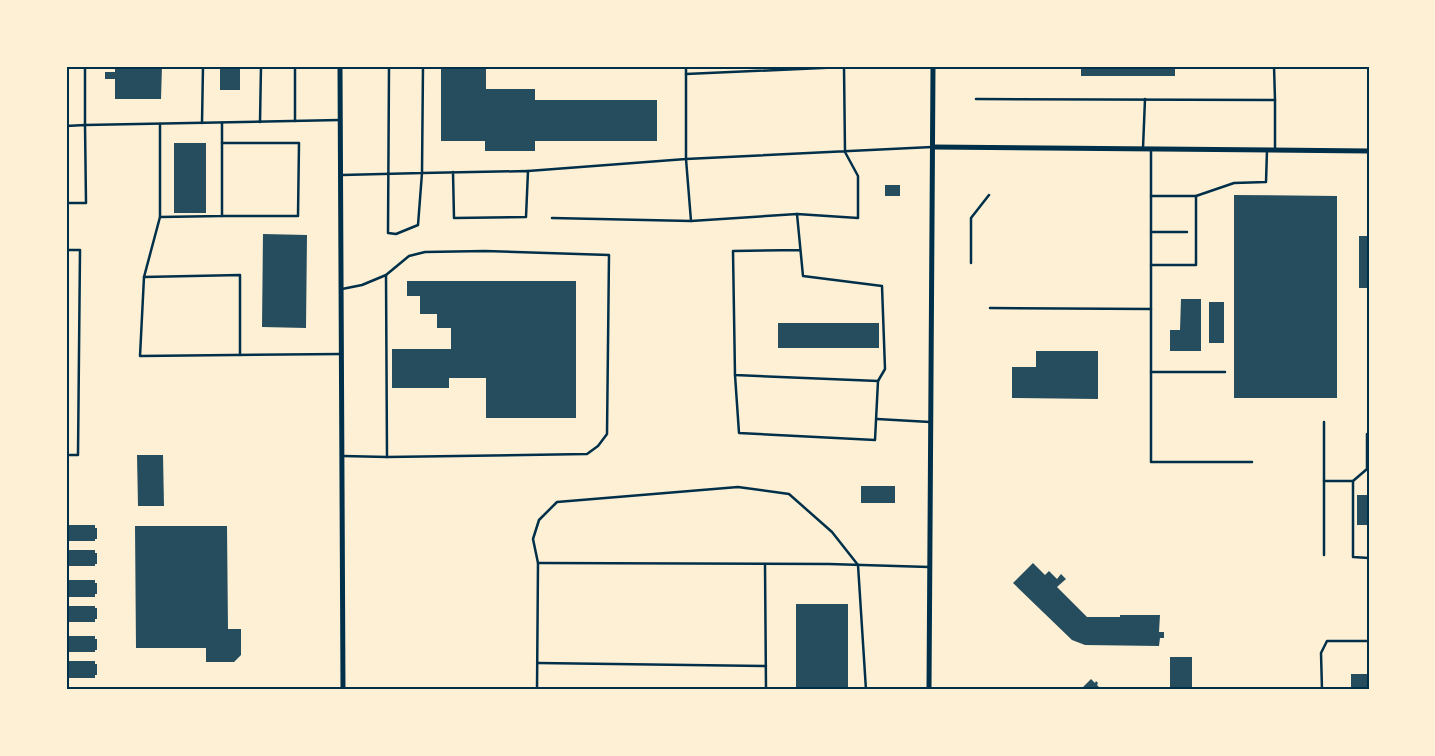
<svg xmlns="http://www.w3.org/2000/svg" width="1435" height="756" font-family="Quicksand,sans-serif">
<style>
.building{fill:#264d5e}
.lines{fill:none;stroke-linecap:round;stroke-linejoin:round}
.service{stroke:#003049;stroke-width:2.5}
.minor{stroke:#003049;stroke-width:5}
.neatline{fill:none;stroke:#003049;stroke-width:2}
</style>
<rect width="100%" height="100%" fill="#fdf0d5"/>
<!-- building -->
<g class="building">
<path d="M115 66H162L161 99H115V79H105V72H115Z"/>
<rect x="220" y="66" width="20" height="24"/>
<path d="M441 66H486V89H535V100H657V141H535V151H485V141H441Z"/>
<rect x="1081" y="66" width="94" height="10"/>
<rect x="174" y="143" width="32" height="70"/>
<rect x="885" y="185" width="15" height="11"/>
<path d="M1234 195 1337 196V398H1234Z"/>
<path d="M263 234 307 235 306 328 262 327Z"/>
<rect x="1359" y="236" width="10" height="52"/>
<path d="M407 281H576V418H486V378H449V388H392V349H451V328H437V314H420V296H407Z"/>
<path d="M1181 299H1201V351H1170V330H1180Z"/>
<rect x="1209" y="302" width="15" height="41"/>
<rect x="778" y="323" width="101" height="25"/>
<path d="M1036 351H1098V399L1012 398V367H1036Z"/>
<path d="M137 455H163L164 506H138Z"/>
<rect x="861" y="486" width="34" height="17"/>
<rect x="1357" y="495" width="12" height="30"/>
<path d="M66 525H95V528H97V539H95V541H66Z"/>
<path d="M135 526H227L228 629H241V655L234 662H206V648H136Z"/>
<path d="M66 550H95V553H97V564H95V566H66Z"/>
<path d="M1033 563 1045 575 1049 571 1057 579 1061 574 1066 579 1057 587 1087 617H1120V615H1160L1159 632H1164V638H1160L1159 646 1085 645 1072 640 1013 583Z"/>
<path d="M66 580H95V583H97V594H95V597H66Z"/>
<rect x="796" y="604" width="52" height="86"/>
<path d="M66 606H95V608H97V619H95V622H66Z"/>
<path d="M66 636H95V639H97V650H95V652H66Z"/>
<rect x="1170" y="657" width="22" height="31"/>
<path d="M66 661H95V664H97V675H95V678H66Z"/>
<rect x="1351" y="674" width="18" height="16"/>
<path d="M1091 679 1095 683 1096 681 1098 683 1097 685 1102 690H1080Z"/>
</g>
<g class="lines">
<!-- service -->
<g class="service">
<path d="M85 66V125L340 120"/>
<path d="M295 66V121"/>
<path d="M389 66 388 233 396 234 418 225 422 173 528 171 526 217 454 218 453 172"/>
<path d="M1274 66 1275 100"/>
<path d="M686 74 844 67 845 152 858 176V218L797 214 691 221 686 159 932 147"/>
<path d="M976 99 1275 100V149"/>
<path d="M260 122 261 66"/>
<path d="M202 123 203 66"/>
<path d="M160 124V217L144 277 140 356 341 354"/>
<path d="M66 126 85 125 86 203H66"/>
<path d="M1143 148 1145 99"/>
<path d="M1151 149V462H1252"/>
<path d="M528 171 686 159V66"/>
<path d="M342 175 422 173 423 66"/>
<path d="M1151 196H1196L1234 183 1266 182 1267 150"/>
<path d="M797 214 803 276 882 286 885 369 878 381 735 375 733 251 800 250"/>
<path d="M222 216H298L299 143H222"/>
<path d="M160 217 222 216V123"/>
<path d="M552 218 691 221"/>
<path d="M1151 232H1187"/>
<path d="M66 250H80L78 455H66"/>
<path d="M971 263V218L989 195"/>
<path d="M1151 265H1196V196"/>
<path d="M386 275 387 457"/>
<path d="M144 277 240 275V355"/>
<path d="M342 289 362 285 386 275 409 256 425 252 485 251 609 255 607 434 598 446 587 454 387 457 343 456"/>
<path d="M990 308 1151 309"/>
<path d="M1151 372H1225"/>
<path d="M735 375 739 433 875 440 878 381"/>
<path d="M877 419 930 422"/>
<path d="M1324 422V481H1353"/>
<path d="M1369 434H1367V469L1353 481V557L1369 558"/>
<path d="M1324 555V481"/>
<path d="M538 563 829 564 929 567"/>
<path d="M765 564 766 690"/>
<path d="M538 663 766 666"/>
<path d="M537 690 538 563 533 539 539 520 557 502 738 487 789 494 832 532 858 565 866 690"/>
<path d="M1322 690 1321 653 1327 641H1369"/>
</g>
<!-- minor -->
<g class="minor">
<path d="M340 66 343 690"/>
<path d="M933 147 1369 151"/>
<path d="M929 690 933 66"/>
</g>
</g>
<!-- border -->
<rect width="1435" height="756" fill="none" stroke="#fdf0d5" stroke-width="135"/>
<rect x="68" y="68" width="1300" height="620" class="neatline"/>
</svg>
